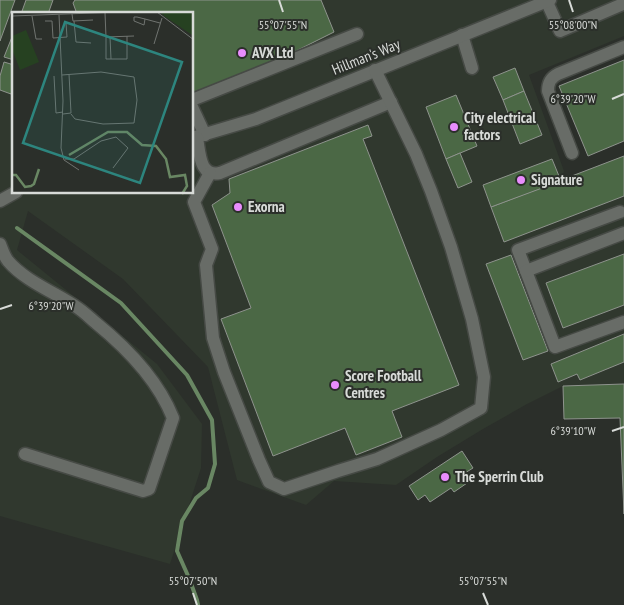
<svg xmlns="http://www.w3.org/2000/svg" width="624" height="605" font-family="'PT Sans Narrow',sans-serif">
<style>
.built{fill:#30382e;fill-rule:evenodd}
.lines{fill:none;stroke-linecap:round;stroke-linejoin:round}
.stream{stroke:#698763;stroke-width:4}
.building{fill:#4b6845;stroke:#8e938d}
.minor-casing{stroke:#464a45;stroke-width:15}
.minor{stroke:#686c67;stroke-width:12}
.ticks{fill:none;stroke:#d8dbd8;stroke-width:2}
.poi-dot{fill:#e98dfd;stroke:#2b2f2a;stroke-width:2}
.labels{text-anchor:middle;stroke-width:4;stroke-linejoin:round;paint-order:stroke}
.poi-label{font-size:15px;font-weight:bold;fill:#d8dbd8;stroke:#2b2f2a;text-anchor:start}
.street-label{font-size:15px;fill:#d8dbd8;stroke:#2b2f2a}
.inset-river{fill:none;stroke:#698763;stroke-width:2.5}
.inset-road{fill:none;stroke:#707470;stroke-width:1}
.view{fill:#2d857e;fill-opacity:0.15;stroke:#2d857e;stroke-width:2.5}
.inset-edge{fill:none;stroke:#d8dbd8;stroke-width:2.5}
.ticks-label{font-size:12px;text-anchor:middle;fill:#d8dbd8;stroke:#2b2f2a;stroke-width:4;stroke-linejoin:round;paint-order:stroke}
</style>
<rect width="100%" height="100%" fill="#2b2f2a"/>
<!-- built -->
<path class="built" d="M0 0H624V36L529 75 564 171 561 180 624 156V384L563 386 527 404 483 429 437 457 396 485 334 481 306 505 237 480 208 367 123 279 28 211 17 250 157 364 202 424 201 468 170 564 0 516ZM14 14H192V192H14Z"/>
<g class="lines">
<!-- stream -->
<path class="stream" d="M17 228 121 303 187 375 212 420 215 464 208 488 196 498 182 521 177 551 189 578 197 600 198 605"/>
</g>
<!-- building -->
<g class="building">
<path d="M0 0H15L0 41Z"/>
<path d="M26 0H53L48 14H21Z"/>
<path d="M75 0H321L334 32 248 75 192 96V14H77L73 3Z"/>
<path d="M14 32V60L4 57Z"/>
<path d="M624 60V141L588 156 559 86Z"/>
<path d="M4 62 14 65V85L11 94 0 90V76Z"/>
<path d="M515 68 524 91 503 100 493 77Z"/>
<path d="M524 91 542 135 520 144 503 100Z"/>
<path d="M456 95 477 146 446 159 426 107Z"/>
<path d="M368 125 372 136 363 139 459 385 392 411 402 437 356 455 345 428 273 456 221 319 251 308 212 205 230 193 229 179Z"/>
<path d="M460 153 472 182 458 188 446 159Z"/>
<path d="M624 156V196L504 242 491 207Z"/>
<path d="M552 159 561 181 491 207 483 185Z"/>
<path d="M624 254V305L563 328 546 283Z"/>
<path d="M511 255 548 351 523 360 486 264Z"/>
<path d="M624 334V362L580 380 577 374 558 382 551 364Z"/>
<path d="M624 384V514L620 418 564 419 563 386Z"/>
<path d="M462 451 473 468 465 473 470 481 454 492 451 488 430 502 425 495 418 500 409 486Z"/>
</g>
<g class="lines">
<!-- minor casing -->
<g class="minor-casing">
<g id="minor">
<path d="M546 0 560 31 623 4"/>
<path d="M462 35 472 68"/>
<path d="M192 100 357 34"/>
<path d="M192 107 205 135"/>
<path d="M192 138 256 119 550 0"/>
<path d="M197 138C200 153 199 177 220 173L391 102"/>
<path d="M572 153 548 91C548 83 550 78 558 74L624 47"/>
<path d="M210 173 194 202 212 249 206 265 213 338 224 372 259 460 269 482 284 489 338 471 377 459 441 430 481 408 484 377 472 319 451 247 431 191 416 154 375 70"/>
<path d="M0 201 16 192"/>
<path d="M620 212 518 250 555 347 624 322"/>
<path d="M0 244C2 249 4 256 8 261 25 281 54 292 75 306 83 311 89 317 96 323 128 349 158 380 173 418L149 489 143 491 25 454"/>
<path d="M526 271 624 233"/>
</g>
</g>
<!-- minor -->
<use href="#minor" class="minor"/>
</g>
<!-- ticks -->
<path class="ticks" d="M279 0 283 12M569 0 573 12M612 99 624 94M0 309 12 305M612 431 624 427M193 593 197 605M483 593 488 605"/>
<!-- markers -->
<g class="poi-dot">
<circle cx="242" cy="53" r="5"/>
<circle cx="454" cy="127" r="5"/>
<circle cx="521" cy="180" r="5"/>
<circle cx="238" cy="207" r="5"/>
<circle cx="335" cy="385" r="5"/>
<circle cx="445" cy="477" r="5"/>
</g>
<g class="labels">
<!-- poi labels -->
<g class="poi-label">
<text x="252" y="58">AVX Ltd</text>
<text x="464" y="123">City electrical<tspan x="464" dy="17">factors</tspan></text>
<text x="531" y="185">Signature</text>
<text x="248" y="212">Exorna</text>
<text x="345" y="381">Score Football<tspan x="345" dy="17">Centres</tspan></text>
<text x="455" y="482">The Sperrin Club</text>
</g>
<!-- street labels -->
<g class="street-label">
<text transform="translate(366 57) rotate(-22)" y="5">Hillman's Way</text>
</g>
</g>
<!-- overview -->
<g transform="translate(12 12)">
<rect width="181" height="181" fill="#2b2f2a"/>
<path d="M149 0H181L180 23 152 4V1L151 4ZM14 18 27 50 8 58 0 37V24Z" fill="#264121"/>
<path class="inset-river" d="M57 143 96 120H115L130 133 144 134 154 147 158 165 173 163 175 174 170 182M0 163H4L13 175 19 174 22 172 27 157"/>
<path class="inset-road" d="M145 0 182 28M93 1 94 25 122 24M60 2 61 9 81 8M47 3 51 89 49 136 52 148 67 158M0 4 108 0M20 4 24 27H30M133 7 132 13 122 9V5H125L133 7 148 11M33 9H40L41 26 55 25 54 11M62 9 64 30 79 31M94 25V47H115V24M98 25 99 47M142 32 150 6M50 63 89 60 122 65 125 88 122 111 91 112 63 107 59 102M42 64 44 101 51 100M51 102 59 101 57 62M53 147H62L89 129 104 125 116 136 101 156"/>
<path class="view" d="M53 10 170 50 128 171 11 131Z"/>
<rect width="181" height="181" class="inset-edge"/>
</g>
<g class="ticks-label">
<text x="283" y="29">55°07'55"N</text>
<text x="573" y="29">55°08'00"N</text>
<text x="573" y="103">6°39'20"W</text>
<text x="51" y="310">6°39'20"W</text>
<text x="573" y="435">6°39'10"W</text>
<text x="193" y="585">55°07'50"N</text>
<text x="483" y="585">55°07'55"N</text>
</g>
</svg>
